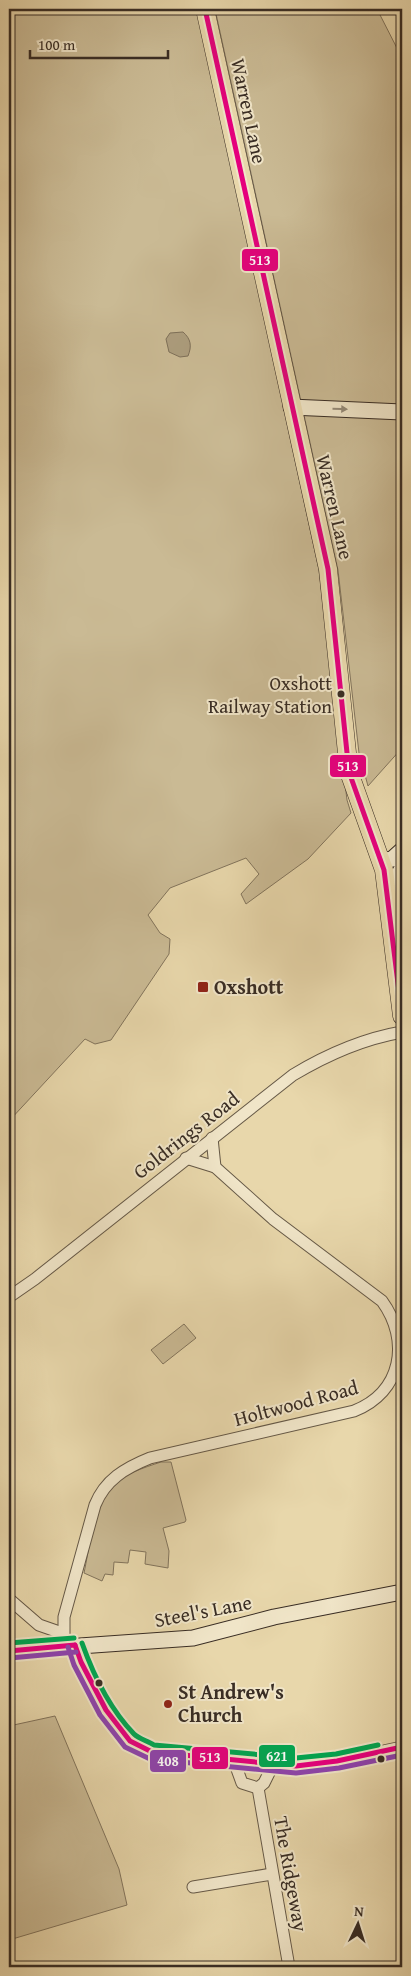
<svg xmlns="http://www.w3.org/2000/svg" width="411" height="1976" font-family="'Gentium Book Plus',serif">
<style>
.green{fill:#caba94;stroke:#82745c}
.water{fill:#ac9d7d;stroke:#7e7059}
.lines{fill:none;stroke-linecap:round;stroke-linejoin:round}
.street-casing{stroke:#655846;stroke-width:13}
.secondary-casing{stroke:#392d24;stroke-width:17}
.primary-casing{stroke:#392d24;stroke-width:19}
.street{stroke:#f0e5c8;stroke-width:11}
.secondary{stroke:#f0e5c8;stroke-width:15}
.primary{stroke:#e8d7ab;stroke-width:18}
.bus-1-casing{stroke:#f0e5c8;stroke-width:9}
.bus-2-casing{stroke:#f0e5c8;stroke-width:9}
.bus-3-casing{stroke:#f0e5c8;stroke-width:9}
.bus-1{stroke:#e5007d;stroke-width:5}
.bus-2{stroke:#8e44ad;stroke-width:5}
.bus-3{stroke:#00a651;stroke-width:5}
.oneway{fill:#948976}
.bus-dot{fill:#392d24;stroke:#f0e5c8;stroke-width:2}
.poi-dot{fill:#8f2418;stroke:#f0e5c8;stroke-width:2}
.labels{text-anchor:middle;stroke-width:4;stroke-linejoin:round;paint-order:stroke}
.bus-label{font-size:19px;fill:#392d24;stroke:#f0e5c8;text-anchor:end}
.street-label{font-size:20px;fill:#392d24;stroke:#f0e5c8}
.poi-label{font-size:20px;font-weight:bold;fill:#392d24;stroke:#f0e5c8;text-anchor:start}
.line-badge{stroke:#f0e5c8;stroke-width:2}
.badge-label{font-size:14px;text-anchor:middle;font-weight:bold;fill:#fff}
</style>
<rect width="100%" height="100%" fill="#e8d7ab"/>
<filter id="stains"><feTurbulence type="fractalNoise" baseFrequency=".004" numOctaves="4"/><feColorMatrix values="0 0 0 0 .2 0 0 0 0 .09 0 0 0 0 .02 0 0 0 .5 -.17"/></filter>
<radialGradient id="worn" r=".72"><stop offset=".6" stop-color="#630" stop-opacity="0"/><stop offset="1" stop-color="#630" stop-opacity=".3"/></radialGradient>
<!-- green -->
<g class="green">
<path d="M9 9H197L319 570 347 800 351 813 308 859 246 904 241 894 259 874 246 858 170 888 148 915 160 933 170 939 169 954 111 1040 95 1044 85 1039 9 1121Z"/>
<path d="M215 9H377L402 58V748L368 786 359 753 338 570Z"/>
<path d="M184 1324 196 1338 163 1364 151 1350Z"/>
<path d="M161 1462H171L186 1520 185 1522 163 1528 169 1551 168 1568 145 1564 146 1552 130 1550 128 1563 114 1562 113 1575 105 1574 102 1581 84 1573C89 1550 94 1506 110 1488 123 1474 143 1468 161 1462Z"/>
<path d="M55 1716 119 1869 127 1905 9 1940V1726Z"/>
</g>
<!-- water -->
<path class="water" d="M183 332C191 339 192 346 188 356L180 357 169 352 166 339 170 333Z"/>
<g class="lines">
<!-- street casing -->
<g class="street-casing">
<g id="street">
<path d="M212 1138 215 1167"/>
<path d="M9 1297 35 1279 293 1075C328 1054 362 1039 402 1032"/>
<path d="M9 1599 39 1625 62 1633"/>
<path d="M75 1645 81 1662 106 1710 130 1741 152 1752 296 1766 337 1761 402 1747"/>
<path d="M64 1646V1617L95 1505C105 1480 125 1468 150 1458L354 1411C402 1392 411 1341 382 1301L273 1219 215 1167 186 1158"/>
<path d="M234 1761 242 1783 258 1788 264 1783 273 1765"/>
<path d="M258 1788 289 1967"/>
<path d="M193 1887 272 1874"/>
</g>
</g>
<!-- secondary casing -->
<g class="secondary-casing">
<g id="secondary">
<path d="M291 407 402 412"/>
<path d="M381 861 392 859 402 850"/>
<path d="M388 894 402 868"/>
<path d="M9 1651 193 1638 274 1617 402 1592"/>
</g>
</g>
<!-- primary casing -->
<g class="primary-casing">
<path id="primary" d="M205 9 328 569 349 772 384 870 402 1016"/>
</g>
<!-- street -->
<use href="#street" class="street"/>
<!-- secondary -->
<use href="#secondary" class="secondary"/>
<!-- primary -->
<use href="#primary" class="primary"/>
<!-- bus-1 casing -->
<g class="bus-1-casing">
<g id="bus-1">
<path d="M205 9 328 569 349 772 384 870 402 1016"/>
<path d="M75 1645 81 1662 106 1710 130 1741 152 1752 296 1766 337 1761 402 1747"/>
<path d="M9 1651 75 1645"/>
</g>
</g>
<!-- bus-2 casing -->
<g class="bus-2-casing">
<g id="bus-2">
<path d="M68 1647 74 1665 100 1715 125 1747 150 1759 296 1773 339 1768 402 1755"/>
<path d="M10 1658 76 1652"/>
</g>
</g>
<!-- bus-3 casing -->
<g class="bus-3-casing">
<g id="bus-3">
<path d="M9 1643 74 1638"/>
<path d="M82 1643C93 1674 110 1709 134 1734 139 1739 148 1741 154 1745L296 1758 336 1754 378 1745"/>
</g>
</g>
<!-- bus-1 -->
<use href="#bus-1" class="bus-1"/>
<!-- bus-2 -->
<use href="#bus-2" class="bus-2"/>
<!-- bus-3 -->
<use href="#bus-3" class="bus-3"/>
</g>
<!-- one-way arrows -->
<defs><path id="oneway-solid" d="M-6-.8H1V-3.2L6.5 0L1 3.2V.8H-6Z" transform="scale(1.25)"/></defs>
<use class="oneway" href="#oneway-solid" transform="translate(340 409) rotate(2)"/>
<!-- markers -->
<g class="bus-dot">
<circle cx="341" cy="694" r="4.5"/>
<circle cx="99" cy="1683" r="4.5"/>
<circle cx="381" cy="1759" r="4.5"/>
</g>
<g class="poi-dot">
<rect x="197" y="981" width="12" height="12" rx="2.5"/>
<circle cx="168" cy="1704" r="5"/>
</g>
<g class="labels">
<!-- bus labels -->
<g class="bus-label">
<text x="332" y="690">Oxshott<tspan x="332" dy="23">Railway Station</tspan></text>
</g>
<!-- street labels -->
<g class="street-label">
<text transform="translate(249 111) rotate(78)" y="7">Warren Lane</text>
<text transform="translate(335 507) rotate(77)" y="7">Warren Lane</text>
<text transform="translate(186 1135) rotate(-38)" y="7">Goldrings Road</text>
<text transform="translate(296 1403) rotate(-15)" y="7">Holtwood Road</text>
<text transform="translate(203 1611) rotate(-11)" y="7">Steel's Lane</text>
<text transform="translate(291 1874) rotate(80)" y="7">The Ridgeway</text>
</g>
<!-- poi labels -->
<g class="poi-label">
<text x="214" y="994">Oxshott</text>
<text x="178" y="1699">St Andrew's<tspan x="178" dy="23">Church</tspan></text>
</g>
</g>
<g class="line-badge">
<rect x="241" y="248" width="38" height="24" rx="5" fill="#e5007d"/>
<rect x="329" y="754" width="38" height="24" rx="5" fill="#e5007d"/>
<rect x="258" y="1744" width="38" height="24" rx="5" fill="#00a651"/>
<rect x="191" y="1746" width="38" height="24" rx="5" fill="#e5007d"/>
<rect x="149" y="1749" width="38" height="24" rx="5" fill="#8e44ad"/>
</g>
<g class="badge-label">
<text x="260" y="265">513</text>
<text x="348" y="771">513</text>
<text x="277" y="1761">621</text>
<text x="210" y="1762">513</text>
<text x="168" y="1766">408</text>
</g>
<!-- margin -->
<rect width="411" height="1976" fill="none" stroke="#e8d7ab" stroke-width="30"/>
<rect x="10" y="10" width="391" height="1956" fill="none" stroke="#392d24" stroke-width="2.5"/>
<rect x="15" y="15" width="381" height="1946" fill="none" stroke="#392d24"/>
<!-- north arrow -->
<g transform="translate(358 1924) rotate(4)" stroke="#f0e5c8" stroke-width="4" paint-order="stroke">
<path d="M0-4L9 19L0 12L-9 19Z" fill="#392d24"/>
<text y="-8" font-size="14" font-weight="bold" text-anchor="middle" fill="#392d24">N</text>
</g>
<!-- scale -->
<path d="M30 50v8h138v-8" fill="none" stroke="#392d24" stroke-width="2.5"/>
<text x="38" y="50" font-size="15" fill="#392d24" stroke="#f0e5c8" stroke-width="4" paint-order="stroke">100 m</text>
<rect width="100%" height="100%" filter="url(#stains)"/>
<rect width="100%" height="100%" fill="url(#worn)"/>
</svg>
